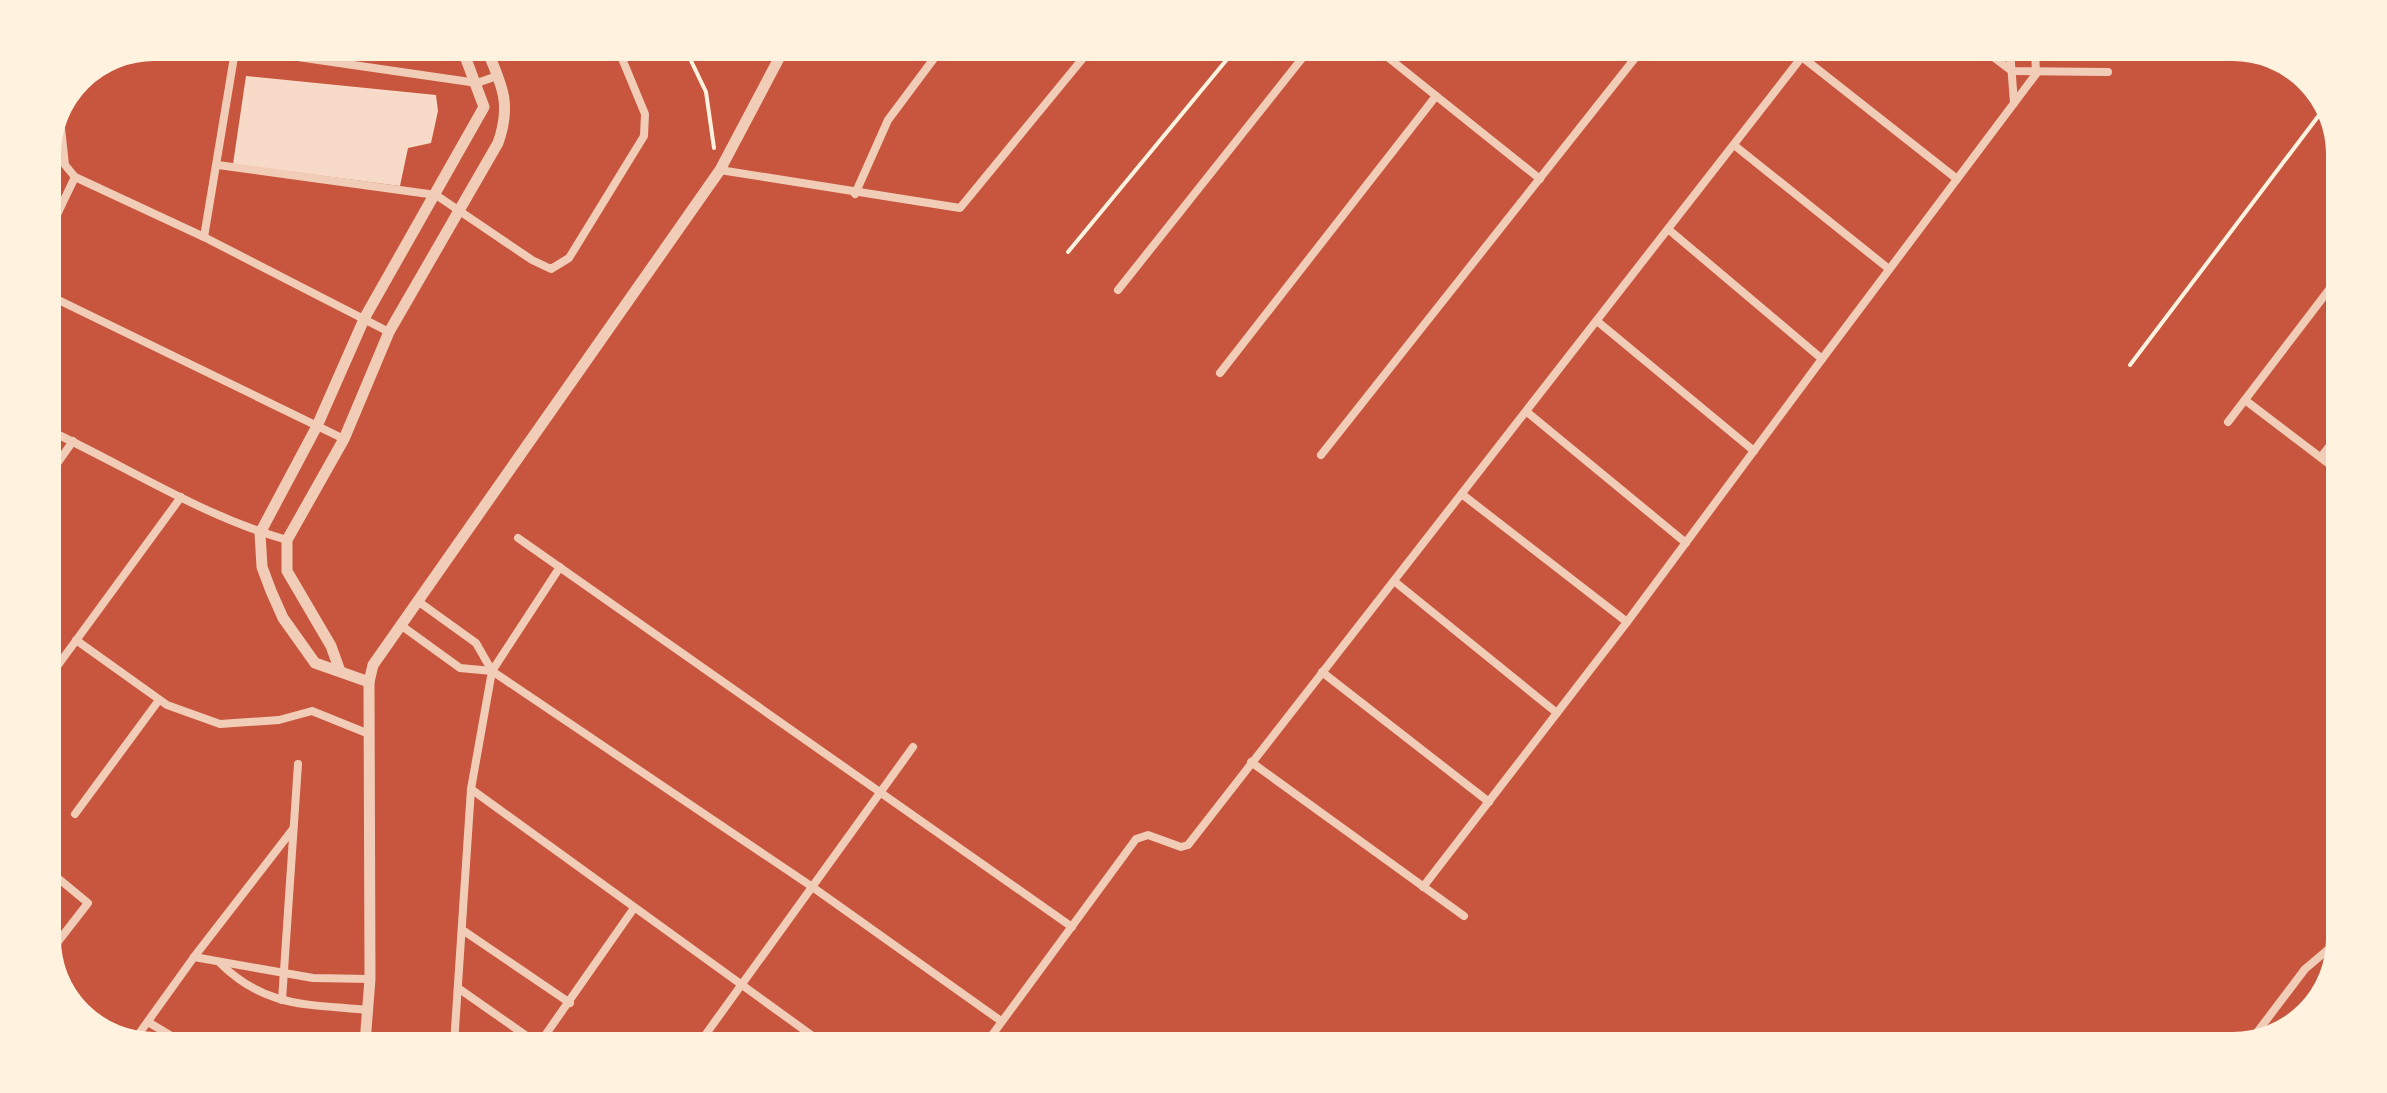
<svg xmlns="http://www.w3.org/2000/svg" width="2387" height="1093" font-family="'Sofia Sans Condensed',sans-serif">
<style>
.building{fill:#f7dbc8}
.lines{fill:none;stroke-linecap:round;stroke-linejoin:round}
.path{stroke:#fff3e0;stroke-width:4}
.minor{stroke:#f1ccb7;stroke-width:8}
.tertiary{stroke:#f1ccb7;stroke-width:11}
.rim{fill:none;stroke:#fff3e0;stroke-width:10}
</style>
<rect width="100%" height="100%" fill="#c8553d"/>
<!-- building -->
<path class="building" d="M246 76 436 95 438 111 431 143 408 148 400 186 233 164Z"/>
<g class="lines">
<!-- path -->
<g class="path">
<path d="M683 44 706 92 714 148"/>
<path d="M1068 252 1238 46"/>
<path d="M2130 365 2329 102"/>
</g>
<!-- minor -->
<g class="minor">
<path d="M1375 47 1540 179"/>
<path d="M236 48 477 83 497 76"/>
<path d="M1984 50 2012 71 2108 72"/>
<path d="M2010 50 2014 103"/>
<path d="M1802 57 1957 179"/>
<path d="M59 109 65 165 75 177 204 237 389 332"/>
<path d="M1734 145 1889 269"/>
<path d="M218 165 436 195 532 260 551 269 569 258 644 136 645 114 616 44"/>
<path d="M720 170 960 208 1093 46"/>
<path d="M855 194 888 120 944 45"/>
<path d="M204 237 236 45"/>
<path d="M42 246 75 177"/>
<path d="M1118 290 1311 47"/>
<path d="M42 292 344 439"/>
<path d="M1597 321 1754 451"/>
<path d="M1822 359 2036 74 2035 50"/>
<path d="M1220 373 1436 96"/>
<path d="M2245 400 2341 473"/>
<path d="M1527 412 1686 543"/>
<path d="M2228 422 2344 270"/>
<path d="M42 427C123 464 201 516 287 540"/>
<path d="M1321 455 1643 48"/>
<path d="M2321 457 2342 430"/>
<path d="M42 485 73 441"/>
<path d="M518 538 1072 927"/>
<path d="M1394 581 1557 713"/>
<path d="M419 602 476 643 492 671 811 886 1001 1021"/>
<path d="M1627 622 1822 359 1668 229"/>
<path d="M402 626 460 668 492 671"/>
<path d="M76 640 167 705 220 724 279 720 312 711 369 734"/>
<path d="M1322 672 1489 802"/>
<path d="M42 687 181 497"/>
<path d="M1251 762 1464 916"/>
<path d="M471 789 825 1045"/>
<path d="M75 814 159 700"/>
<path d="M42 865 88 903 46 957"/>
<path d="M1423 887 1627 622 1463 495"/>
<path d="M464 931 570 1003"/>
<path d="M194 957 293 829"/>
<path d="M220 963C265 1008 308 1004 368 1010"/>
<path d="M458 988 538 1044"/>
<path d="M282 1000 298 764"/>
<path d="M148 1022 183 1043"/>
<path d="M133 1042 194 957 313 978 370 979"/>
<path d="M454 1044 471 789 492 671 560 567"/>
<path d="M539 1044 634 908"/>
<path d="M698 1045 913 747"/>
<path d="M984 1046 1136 839 1148 835 1181 847 1188 845 1808 49"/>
<path d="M2246 1047 2305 969 2337 942"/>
</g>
<!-- tertiary -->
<g class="tertiary">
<path d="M340 671 331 646 287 571V540L344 439 389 332 498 143C513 101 500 82 484 43"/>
<path d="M369 682 315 663 283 618 271 591 262 567 260 533 317 426 365 317 484 107 460 43"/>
<path d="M365 1043 370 979 369 682 373 665 720 170 786 45"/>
</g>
</g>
<!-- crop -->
<path d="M0 0H2387V1093H0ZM154 56H2233A98 98 0 0 1 2331 154V939A98 98 0 0 1 2233 1037H154A98 98 0 0 1 56 939V154A98 98 0 0 1 154 56Z" fill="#fff3e0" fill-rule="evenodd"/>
<path class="rim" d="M154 56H2233A98 98 0 0 1 2331 154V939A98 98 0 0 1 2233 1037H154A98 98 0 0 1 56 939V154A98 98 0 0 1 154 56Z"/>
</svg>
